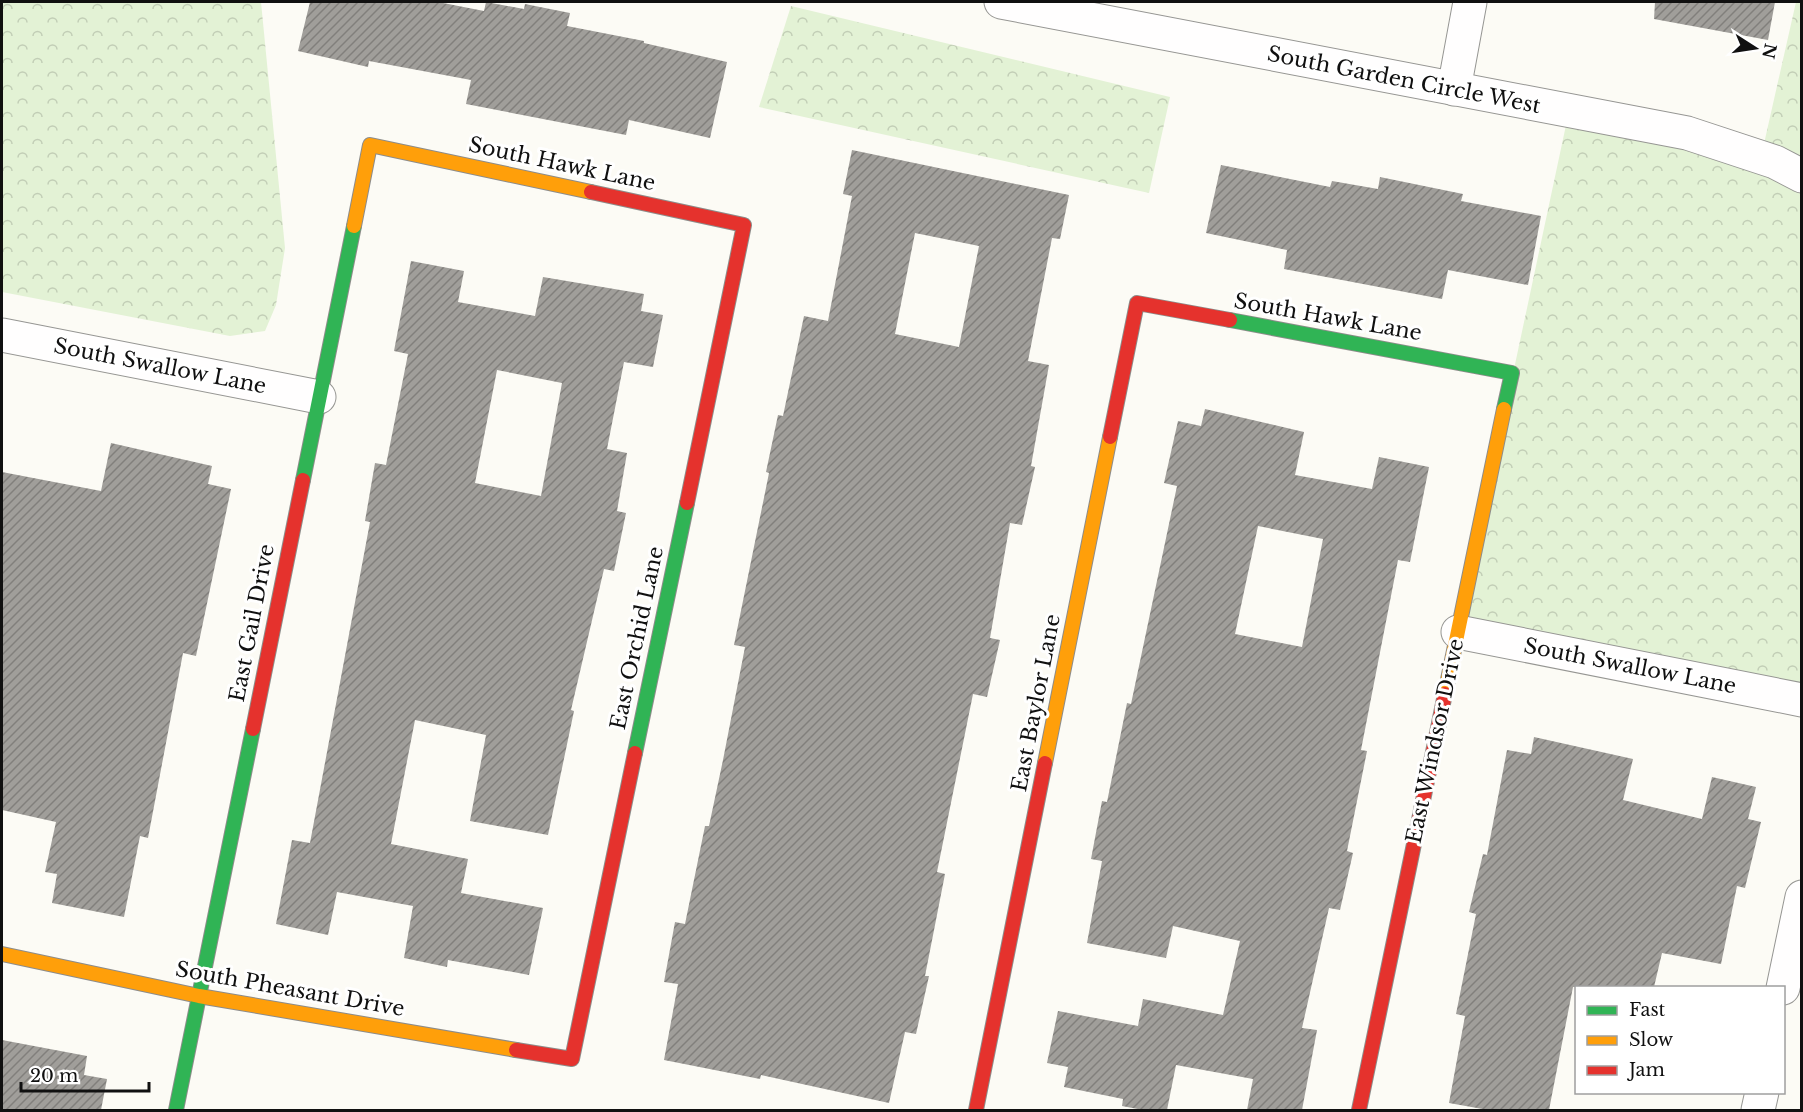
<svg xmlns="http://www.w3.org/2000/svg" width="1803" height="1112" font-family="'Libre Baskerville',serif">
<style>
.park{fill:url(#park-crowns)}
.building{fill:url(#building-hatch);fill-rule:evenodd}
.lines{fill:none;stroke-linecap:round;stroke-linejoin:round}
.street-casing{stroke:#969693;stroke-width:35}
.fast-casing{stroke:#8d8c8a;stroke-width:16}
.slow-casing{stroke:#8d8c8a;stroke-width:16}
.jam-casing{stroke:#8d8c8a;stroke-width:16}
.street{stroke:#fffefe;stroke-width:33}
.fast{stroke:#30b455;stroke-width:14}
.slow{stroke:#ff9f0a;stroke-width:14}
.jam{stroke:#e5322d;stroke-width:14}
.labels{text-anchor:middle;stroke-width:6;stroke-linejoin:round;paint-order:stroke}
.street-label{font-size:21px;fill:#101010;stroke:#fff}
</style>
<defs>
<pattern id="park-crowns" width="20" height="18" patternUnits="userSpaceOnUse" patternTransform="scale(1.5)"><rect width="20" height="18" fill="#e3f2d5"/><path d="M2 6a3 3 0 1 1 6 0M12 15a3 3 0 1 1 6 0" fill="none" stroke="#c2ceb6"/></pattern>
<pattern id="building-hatch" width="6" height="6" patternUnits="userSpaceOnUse" patternTransform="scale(1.5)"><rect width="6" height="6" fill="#a09e9a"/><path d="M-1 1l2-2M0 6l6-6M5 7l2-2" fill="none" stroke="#817f7c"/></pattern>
</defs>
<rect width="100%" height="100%" fill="#fcfbf5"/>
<!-- park -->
<g class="park">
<path d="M2 2H261L285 248 276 305 265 331 230 336 2 292Z"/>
<path d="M1796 2H1801V700L1458 632 1569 111 1761 157Z"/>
<path d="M791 6 1170 97 1149 193 759 107Z"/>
</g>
<!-- building -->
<g class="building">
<path d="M310 2H438L484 11 486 2 524 9 525 4 570 13 567 26 644 41V43L727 62 710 138 629 120 626 135 466 104 471 80 369 61 368 67 298 51Z"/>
<path d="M1655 2H1775L1768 40 1654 19Z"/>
<path d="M852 150 1069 195 1060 239 1052 238 1028 361 1049 365 1031 466 1035 467 1022 525 1010 523 990 638 1000 640 987 697 973 694 937 872 945 874 925 976H929L916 1034 905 1032 889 1103 761 1075 760 1079 664 1060 678 984 664 982 675 922 685 924 705 826H709L723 760 745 647 734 645 769 473 766 472 778 415 783 416 804 316 828 321 852 196 843 194ZM915 233 979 246 959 347 895 334Z"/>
<path d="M1221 165 1330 187 1332 181 1378 189 1380 177 1463 194 1461 201 1541 216 1528 285 1448 270 1442 299 1284 269 1287 250 1206 233Z"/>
<path d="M411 261 464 271 458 302 535 316 543 277 644 294 641 311 663 315 653 367 624 362 607 449 627 453 617 511 626 513 614 571 604 569 571 710 574 711 548 835 470 821 486 735 415 720 391 844 468 859 461 893 543 908 529 975 448 960 447 967 404 958 413 906 337 892 328 935 276 924 292 840 310 843 370 522 365 521 375 463 386 465 408 354 394 351ZM497 370 562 383 541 496 475 483Z"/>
<path d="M1205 409 1304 432 1295 475 1372 489 1379 457 1429 467 1410 562 1398 560 1375 678 1361 750 1367 751 1347 851 1353 853 1340 910 1329 908 1302 1028 1317 1030 1302 1110H1247L1253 1079 1176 1065 1167 1110H1143L1122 1106 1123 1099 1064 1087 1068 1067 1047 1063 1058 1011 1138 1026 1143 999 1223 1015 1240 941 1173 926 1166 958 1087 943 1102 861 1091 859 1102 801 1107 802 1127 703 1131 704 1177 486 1164 483 1178 421 1201 426ZM1258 526 1323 539 1302 647 1235 634Z"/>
<path d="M111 443 212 466 208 484 231 489 196 656 183 653 148 838 140 836 124 917 52 903 57 874 45 872 56 822 2 810V472L101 491Z"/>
<path d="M1534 737 1633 759 1623 800 1702 819 1712 777 1756 787 1748 819 1761 822 1745 888 1737 886 1721 964 1662 953 1654 987H1573L1549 1110H1488L1449 1103 1465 1016 1456 1014 1476 914 1469 912 1483 854 1487 855 1507 750 1531 754Z"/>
<path d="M2 1040 87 1056 84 1075 107 1079 101 1110H2Z"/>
</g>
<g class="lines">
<!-- street casing -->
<g class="street-casing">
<g id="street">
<path d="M1001 2 1687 133 1775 162 1802 176"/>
<path d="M1454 89 1470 2"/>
<path d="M2 335 319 397"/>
<path d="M1458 632 1802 700"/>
<path d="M1783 988 1802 897"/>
<path d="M1758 1110 1762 1092"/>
</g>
</g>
<!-- fast casing -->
<g class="fast-casing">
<g id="fast">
<path d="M1230 320 1512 373 1504 409"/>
<path d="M303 480 354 226"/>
<path d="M635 753 687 503"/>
<path d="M176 1110 253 729"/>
</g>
</g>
<!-- slow casing -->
<g class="slow-casing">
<g id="slow">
<path d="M354 226 370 145 591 192"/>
<path d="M1445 694 1504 409"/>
<path d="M1045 763 1110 437"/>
<path d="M2 954 199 996 516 1050"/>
</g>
</g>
<!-- jam casing -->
<g class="jam-casing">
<g id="jam">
<path d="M591 192 744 225 687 503"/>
<path d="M1110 437 1137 303 1230 320"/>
<path d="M253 729 303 480"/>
<path d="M516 1050 572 1059 635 753"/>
<path d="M976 1110 1045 763"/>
<path d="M1359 1110 1445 694"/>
</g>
</g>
<!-- street -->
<use href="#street" class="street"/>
<!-- fast -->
<use href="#fast" class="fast"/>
<!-- slow -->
<use href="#slow" class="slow"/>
<!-- jam -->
<use href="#jam" class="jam"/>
</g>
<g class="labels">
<!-- street labels -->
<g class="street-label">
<text transform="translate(1404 80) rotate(11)" y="7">South Garden Circle West</text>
<text transform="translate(562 164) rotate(12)" y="7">South Hawk Lane</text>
<text transform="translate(1328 317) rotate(10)" y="7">South Hawk Lane</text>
<text transform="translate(160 366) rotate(11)" y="7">South Swallow Lane</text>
<text transform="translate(252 623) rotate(-79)" y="7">East Gail Drive</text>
<text transform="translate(637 638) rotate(-78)" y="7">East Orchid Lane</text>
<text transform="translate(1630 666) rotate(11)" y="7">South Swallow Lane</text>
<text transform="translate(1036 703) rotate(-79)" y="7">East Baylor Lane</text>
<text transform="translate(1435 741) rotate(-78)" y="7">East Windsor Drive</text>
<text transform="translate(290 989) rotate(10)" y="7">South Pheasant Drive</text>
</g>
</g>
<!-- border -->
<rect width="1803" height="1112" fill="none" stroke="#101010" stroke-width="6"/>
<!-- legend -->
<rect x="1575" y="986" width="210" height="108" fill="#ffffff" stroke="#9f9f9f" stroke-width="1.5"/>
<rect x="1587" y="1006" width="30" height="9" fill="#30b455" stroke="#9f9f9f" stroke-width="1.5"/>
<text x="1629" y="1016" font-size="18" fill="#101010">Fast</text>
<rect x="1587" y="1036" width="30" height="9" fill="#ff9f0a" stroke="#9f9f9f" stroke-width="1.5"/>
<text x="1629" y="1046" font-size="18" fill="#101010">Slow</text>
<rect x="1587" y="1066" width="30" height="9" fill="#e5322d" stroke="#9f9f9f" stroke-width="1.5"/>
<text x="1629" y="1076" font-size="18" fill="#101010">Jam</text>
<!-- north arrow -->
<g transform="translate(1755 48) rotate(102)" stroke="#ffffff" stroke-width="4.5" paint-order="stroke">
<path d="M0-4.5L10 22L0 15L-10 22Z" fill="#101010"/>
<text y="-9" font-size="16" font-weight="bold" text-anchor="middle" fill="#101010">N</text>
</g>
<!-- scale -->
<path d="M21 1082v9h128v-9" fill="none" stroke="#101010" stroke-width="3"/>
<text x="30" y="1082" font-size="18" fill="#101010" stroke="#ffffff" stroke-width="4.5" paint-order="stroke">20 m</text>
</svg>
